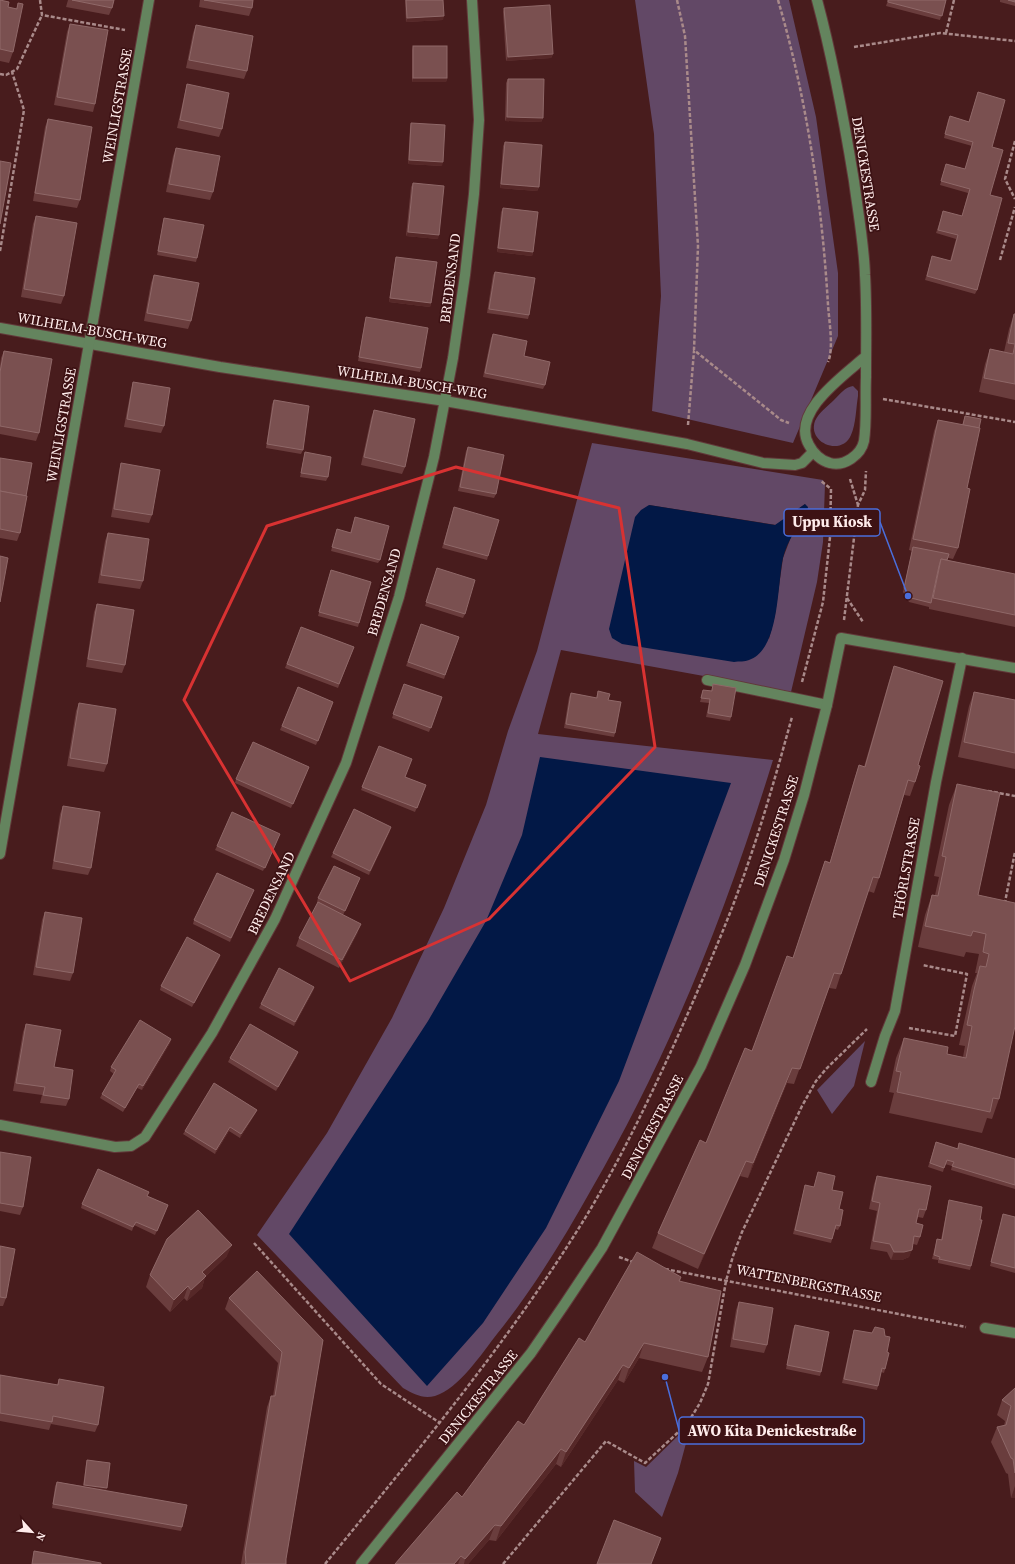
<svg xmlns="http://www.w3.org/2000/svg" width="1015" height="1564" font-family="'Source Serif 4',serif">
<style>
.green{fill:#624866;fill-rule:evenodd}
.water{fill:#021846}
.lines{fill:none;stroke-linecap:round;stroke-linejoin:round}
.minor-casing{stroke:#62393a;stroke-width:12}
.path{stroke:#a98a8a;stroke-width:2.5;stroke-dasharray:4 2;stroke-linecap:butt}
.minor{stroke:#64845e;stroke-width:10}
.wall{fill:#6a3d3d}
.shaded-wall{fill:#562828}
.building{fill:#7a5050;stroke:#8f6868}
.marked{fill:none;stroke:#d83232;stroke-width:3;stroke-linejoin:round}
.labels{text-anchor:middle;stroke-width:3.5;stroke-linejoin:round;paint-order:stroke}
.street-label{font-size:14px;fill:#ffeceb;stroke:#3d1214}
.leader{fill:none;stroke:#4a6edc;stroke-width:1.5}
.callout-dot{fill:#4a6edc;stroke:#3d1214;stroke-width:1.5}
.callout{fill:#3d1214;stroke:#4a6edc;stroke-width:1.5}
.callout-label{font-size:15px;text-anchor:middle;font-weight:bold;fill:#ffeceb}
</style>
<rect width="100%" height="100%" fill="#481c1d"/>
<!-- green -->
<g class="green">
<path d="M635 0H789L816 117 838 273V336L793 443 652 411 661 296 654 134Z"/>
<path d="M853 386 858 391V396C856 408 856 424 851 435 842 457 807 443 815 421 819 412 828 406 834 400 840 394 845 387 853 386Z"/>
<path d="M592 443 823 480 825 484 823 542 817 582 791 692 561 650 538 734 773 760C726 912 671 1052 591 1190 563 1240 533 1289 497 1334 482 1353 459 1389 435 1396 422 1399 414 1394 403 1388L257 1235 327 1133 392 1018 444 908 486 805 508 731 537 651ZM805 504 807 512 791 537 783 558 775 615 769 639 649 505 776 525Z"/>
<path d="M865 1041 854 1086 832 1114 817 1090Z"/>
<path d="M684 1430 689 1432 678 1473 662 1517 635 1492 634 1461 646 1467Z"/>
</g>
<!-- water -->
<g class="water">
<path d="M805 504 808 507 807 512C798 526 787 541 783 558 777 584 780 650 749 660 745 662 739 661 734 662L622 644 612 638 609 629 635 517 641 510 649 505 775 525Z"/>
<path d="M540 757 731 783 619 1081 546 1228 483 1323 427 1386 289 1234 428 1021 486 921 522 835Z"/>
</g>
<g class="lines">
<!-- minor casing -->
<g class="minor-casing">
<g id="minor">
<path d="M817 0C833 59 844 120 854 181 858 212 864 244 865 275 867 309 866 343 866 377 865 398 867 421 864 441 861 455 844 467 830 463 821 461 813 453 809 445 790 412 845 375 866 356"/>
<path d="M0 328 220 367 445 401 687 444 763 463 795 465 802 463 813 452"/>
<path d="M707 680 827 705"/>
<path d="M0 854 149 0"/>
<path d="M871 1082 885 1036 895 1011 936 782 962 658"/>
<path d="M0 1125 115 1147 131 1146 145 1137 212 1033 275 919 346 763 399 597 434 457 453 358 465 275 474 194 479 120 472 0"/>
<path d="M985 1328 1015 1333"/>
<path d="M361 1564 531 1353 564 1305 602 1248 701 1066 745 965 784 860 804 795 827 705 841 638 1015 668"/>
</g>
</g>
<!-- path -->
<g class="path">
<path d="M40 0 42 15 125 30"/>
<path d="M677 0 685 36 698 246 694 350 781 420 789 423"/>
<path d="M778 0C807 99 822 203 828 305 829 321 834 348 828 362"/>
<path d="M946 33 954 0"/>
<path d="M854 47 940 33 1015 41"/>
<path d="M0 74 6 75 17 69 42 15"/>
<path d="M1015 141 1005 179 1015 199"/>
<path d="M0 251 24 110 12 72"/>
<path d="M1000 260 1015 207"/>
<path d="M883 399 1015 422"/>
<path d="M688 425 694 351"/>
<path d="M850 479 858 505"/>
<path d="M847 598 863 622"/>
<path d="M844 620 858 505 865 490 866 471"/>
<path d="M802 682 823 602 830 537 831 489 821 481"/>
<path d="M988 791 1015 796"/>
<path d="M1007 902H1005L1015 852"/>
<path d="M909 1028 955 1036 967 974 922 965"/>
<path d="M254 1243 381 1384 440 1423"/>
<path d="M619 1257 633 1262"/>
<path d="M665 1269 966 1327"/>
<path d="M325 1564C415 1454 507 1344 582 1223 616 1168 645 1108 672 1049 691 1007 709 965 726 923 753 856 773 786 792 717"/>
<path d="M503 1564 606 1441 645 1463 687 1424 700 1403 708 1384 726 1281 733 1256 742 1232 802 1106 816 1081 826 1069 867 1029"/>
</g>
<!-- minor -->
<use href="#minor" class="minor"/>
</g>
<!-- wall -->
<g class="wall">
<path d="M0 0 8 7 16 9 18 3 13 52 9 63 0 61Z"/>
<path d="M68 0H114L112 8 109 15 66 7Z"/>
<path d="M200 0H253L252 8 249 16 199 7Z"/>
<path d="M405 0H443V20L406 22Z"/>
<path d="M888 0H946L940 20 886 6Z"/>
<path d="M1000 0H1015V6L1000 2Z"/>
<path d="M504 8 553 54 551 58 506 61 503 12Z"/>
<path d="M70 24 95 104 93 112 54 105 67 32Z"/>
<path d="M196 25 247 71 244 79 186 68 193 33Z"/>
<path d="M413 46 447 78 446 82H412V50Z"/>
<path d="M508 79 543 118 541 122 505 121 506 83Z"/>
<path d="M187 84 222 129 219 137 177 128 185 92Z"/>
<path d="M978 92 992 147 990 195 977 290 975 294 925 280 931 260 950 261 956 239 936 233 942 215 962 216 968 193 940 185 946 164 965 169 972 146 944 138 948 120 950 116 969 122Z"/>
<path d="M48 119 80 200 77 208 33 201 45 127Z"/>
<path d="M411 123 442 166 408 164 410 127Z"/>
<path d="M505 142 539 187 537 191 500 188 503 146Z"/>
<path d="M176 148 213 192 210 200 166 192 173 156Z"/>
<path d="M413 183 438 239 406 236 411 187Z"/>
<path d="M503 208 533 252 532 256 497 252 501 212Z"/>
<path d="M36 216 64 296 61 304 21 297 33 224Z"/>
<path d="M164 218 197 258 196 262 157 255 163 222Z"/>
<path d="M396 257 431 303 430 307 389 302 395 261Z"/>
<path d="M495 272 529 315 528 319 487 313 493 275Z"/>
<path d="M154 275 191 321 188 329 144 321 151 283Z"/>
<path d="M1014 314H1015V400L979 392 985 364 990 349 1004 352 1009 329Z"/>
<path d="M366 317 421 368 420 372 358 361 365 321Z"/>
<path d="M493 334 524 356 545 385 543 389 483 377 491 338Z"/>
<path d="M4 351 39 433 36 441 0 434V365L1 358Z"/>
<path d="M133 382 164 426 161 433 124 427 131 390Z"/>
<path d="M274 400 303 450 301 454 266 448 272 404Z"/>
<path d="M374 410 405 467 402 474 361 465 371 418Z"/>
<path d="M965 416 967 488 958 548 953 559 948 558 947 560 1015 574V627L929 609V607L909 602 903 592 912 551 909 550 934 431 938 420 962 425Z"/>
<path d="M468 447 496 494 494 498 458 491 466 451Z"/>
<path d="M305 452 328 477 326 481 300 477 304 456Z"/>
<path d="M0 458 26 496 20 533 17 541 0 538Z"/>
<path d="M121 463 152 515 149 523 111 517 119 471Z"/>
<path d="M454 507 488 556 487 560 442 548Z"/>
<path d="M355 517 380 560 378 563 331 551 337 529 350 533Z"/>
<path d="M108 533 143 581 140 589 98 583 105 541Z"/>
<path d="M437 568 465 614 463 618 425 606Z"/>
<path d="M331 570 359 623 358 627 318 616Z"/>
<path d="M97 604 125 665 122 673 86 667 94 612Z"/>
<path d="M421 624 459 637 444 679 406 666Z"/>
<path d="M301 627 354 647 338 688 285 668Z"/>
<path d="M894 666 918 765 915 782 910 796 904 795 879 878 874 893 868 891 836 989 829 988 794 1084 787 1083 748 1178 740 1176 698 1269 652 1248 658 1233 706 1143 752 1051 793 958 825 861 830 862 854 780 859 765 864 767 889 681Z"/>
<path d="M404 684 442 697 429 732 392 718Z"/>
<path d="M713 684 731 717 730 721 706 717 709 703 700 702 703 690 711 691Z"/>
<path d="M298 687 333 702 316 745 280 730Z"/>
<path d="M598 691 608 700 615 733 614 737 564 728 569 697 571 693 596 698Z"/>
<path d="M974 692 1015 700V769L958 757 969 706Z"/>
<path d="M79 703 107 764 104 772 67 766 76 711Z"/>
<path d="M379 746 405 777 426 785 415 812 361 790Z"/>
<path d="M309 767 291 808 235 783 236 779Z"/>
<path d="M957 784 978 895 1015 903 999 1099 992 1119 987 1118 982 1133 889 1113 894 1093 889 1092 896 1058 904 1038 947 1054 963 1057 965 1046 959 1045 972 986 977 973H975L979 954 966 952 964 957 918 947 925 915 932 895H935L939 877 934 876 949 805Z"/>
<path d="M63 806 91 868 88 875 52 869 60 814Z"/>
<path d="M390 831 369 875 331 857 333 853Z"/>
<path d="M280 834 263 871 215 850 217 846Z"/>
<path d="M360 878 343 915 323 905 358 932 339 968 296 946 299 938 318 903 317 902 318 898Z"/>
<path d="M252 894 230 942 193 924 194 920Z"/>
<path d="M45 912 73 973 70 981 33 975 42 920Z"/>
<path d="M220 955 219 959 192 1007 160 990 161 986Z"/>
<path d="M314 987 313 991 294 1026 259 1008 261 1004Z"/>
<path d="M26 1024 54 1067 69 1099 66 1106 40 1103 42 1095 13 1091 23 1032Z"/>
<path d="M171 1039 170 1043 142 1090 137 1088 123 1112 100 1098 102 1094 114 1074 110 1071 111 1067Z"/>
<path d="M297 1056 276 1091 228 1062 230 1058Z"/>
<path d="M257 1110 255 1114 240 1138 229 1131 215 1154 183 1134 185 1131Z"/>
<path d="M936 1142 957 1149 959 1143 1015 1159V1189L951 1170 952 1166 945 1164 943 1172 928 1167Z"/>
<path d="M0 1152 23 1207 20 1215 0 1211Z"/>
<path d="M818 1172 832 1190 839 1209 840 1226 838 1230 835 1229 831 1243 793 1234 805 1185 814 1187Z"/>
<path d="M877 1176 926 1210 923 1218 918 1217 916 1223 920 1237 917 1245 913 1244 909 1257 902 1260H891L887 1252 870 1249 877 1211 869 1209 874 1184Z"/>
<path d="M147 1196 168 1205 155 1235 134 1225 132 1231 81 1208 82 1204Z"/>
<path d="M949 1200 971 1266 970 1270 938 1263V1260L932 1259 937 1239 941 1240 948 1204Z"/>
<path d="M1003 1214 1015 1217V1273L990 1266Z"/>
<path d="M0 1246 6 1298 3 1306H0Z"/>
<path d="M227 1256 205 1277 202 1288 198 1291 187 1301 184 1298 170 1312 146 1287 150 1275Z"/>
<path d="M681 1277 680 1282 708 1357 702 1372 639 1358 624 1383 618 1380 561 1467 556 1464 496 1541 489 1540 468 1564H395L462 1497 524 1425 585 1342Z"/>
<path d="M229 1298 323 1340 286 1559V1564H241L267 1407 271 1396H273L278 1363 225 1309Z"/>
<path d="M739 1302 767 1345 764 1353 730 1347 736 1310Z"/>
<path d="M795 1325 821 1372 820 1376 786 1369 793 1329Z"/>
<path d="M854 1330 887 1352 885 1369 884 1373 881 1372 877 1390 842 1383 853 1333Z"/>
<path d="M0 1375 57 1385 59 1379 98 1425 95 1432 51 1424 49 1430 0 1421Z"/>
<path d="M1015 1388V1498H1011L1008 1474 1006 1473 991 1442 997 1427 1004 1426 1005 1421 997 1415 1002 1400Z"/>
<path d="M87 1460 106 1491 182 1527 181 1531 52 1508 55 1486 57 1482 83 1486 86 1464Z"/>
</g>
<!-- shaded-wall -->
<g class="shaded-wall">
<path d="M444 16 443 20 406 22 407 18Z"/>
<path d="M553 54 551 58 506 61 508 57Z"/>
<path d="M413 78H447L446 82H412Z"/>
<path d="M507 117 543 118 541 122 505 121Z"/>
<path d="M409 160 443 162 442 166 408 164Z"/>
<path d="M501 184 539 187 537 191 500 188Z"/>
<path d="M408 232 439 235 438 239 406 236Z"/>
<path d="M498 248 533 252 532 256 497 252Z"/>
<path d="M390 298 431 303 430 307 389 302Z"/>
<path d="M391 827 390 831 369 875 370 871Z"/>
<path d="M254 890 252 894 230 942 231 938Z"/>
<path d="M361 924 358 932 339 968 342 960Z"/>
<path d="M220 955 219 959 192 1007 194 1003Z"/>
<path d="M314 987 313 991 294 1026 295 1022Z"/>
<path d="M171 1039 170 1043 142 1090 143 1086Z"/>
<path d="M298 1052 297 1056 276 1091 278 1087Z"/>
<path d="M792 1068 787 1083 748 1178 753 1163Z"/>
<path d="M257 1110 255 1114 240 1138 241 1134Z"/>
<path d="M230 1127 229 1131 215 1154 216 1150Z"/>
<path d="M746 1161 740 1176 698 1269 704 1254Z"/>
<path d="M232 1245 227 1256 205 1277 202 1288 187 1301 191 1290 202 1272Z"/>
<path d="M912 1250 909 1257 902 1260H891L894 1252Z"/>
<path d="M188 1286 184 1298 170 1312 174 1300Z"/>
<path d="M644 1343 639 1358 624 1383 629 1368Z"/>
<path d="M623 1365 618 1380 561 1467 566 1452Z"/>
<path d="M561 1449 556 1464 496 1541 501 1526Z"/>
<path d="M84 1485 107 1488 105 1492 82 1489Z"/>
<path d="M1015 1486V1498H1011Z"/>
<path d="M495 1525 489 1540 468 1564H464L465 1559Z"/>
<path d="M461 1556 458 1564H454Z"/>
</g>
<!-- building -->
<g class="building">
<path d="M0 0 9 2 8 7 17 9 18 3 23 4 13 52 0 49Z"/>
<path d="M72 0H114L112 8Z"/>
<path d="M204 0H253L252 8Z"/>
<path d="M406 0H443L444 16 407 18Z"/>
<path d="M888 0H946L942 16 888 2Z"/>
<path d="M1008 0H1015V2Z"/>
<path d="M550 5 553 54 508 57 504 8Z"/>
<path d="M70 24 108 30 95 104 57 97Z"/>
<path d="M196 25 253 36 247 71 189 60Z"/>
<rect x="413" y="46" width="34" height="32"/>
<path d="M508 79H544L543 118 507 117Z"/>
<path d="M187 84 229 93 222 129 180 120Z"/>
<path d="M978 92 1005 100 992 147 1003 150 990 195 1002 198 977 290 927 276 932 256 951 261 958 235 938 230 943 211 962 216 970 189 941 181 946 164 965 169 973 142 945 134 950 116 969 122Z"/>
<path d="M48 119 92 127 80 200 35 193Z"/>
<path d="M411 123 445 125 443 162 409 160Z"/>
<path d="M505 142 542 145 539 187 501 184Z"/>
<path d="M176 148 220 156 213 192 169 184Z"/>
<path d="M0 161 11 163 0 224Z"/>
<path d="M413 183 444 186 439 235 408 232Z"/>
<path d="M503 208 538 212 533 252 498 248Z"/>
<path d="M36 216 77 223 64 296 24 289Z"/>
<path d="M164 218 204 225 197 258 158 251Z"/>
<path d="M396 257 437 262 431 303 390 298Z"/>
<path d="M495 272 535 278 529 315 489 309Z"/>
<path d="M154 275 199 283 191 321 147 313Z"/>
<path d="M1014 314H1015V384L984 378 990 349 1013 354 1015 344 1008 343Z"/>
<path d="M366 317 428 328 421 368 359 357Z"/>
<path d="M493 334 527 341 524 356 550 362 545 385 485 373Z"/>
<path d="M4 351 52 359 39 433 0 426V372Z"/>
<path d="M133 382 170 388 164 426 127 419Z"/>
<path d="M274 400 309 406 303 450 267 444Z"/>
<path d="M374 410 415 419 405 467 364 457Z"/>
<path d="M965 416 981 419 979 428 963 425Z"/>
<path d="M938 420 980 428 967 488 970 489 958 548 913 539Z"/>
<path d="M468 447 504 455 496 494 460 487Z"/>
<path d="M305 452 331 457 328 477 301 473Z"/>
<path d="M0 458 32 463 26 496 0 491Z"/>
<path d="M121 463 160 470 152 515 114 509Z"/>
<path d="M0 491 27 496 20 533 0 529Z"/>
<path d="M454 507 499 520 488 556 444 544Z"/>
<path d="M355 517 389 526 380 560 332 547 337 529 351 533Z"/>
<path d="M108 533 149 539 143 581 101 575Z"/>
<path d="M913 547 949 554 947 560 941 559 939 566 931 603 911 598 904 588Z"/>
<path d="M0 556 8 558 0 602Z"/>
<path d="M941 559 1015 574V615L933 598Z"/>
<path d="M437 568 475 580 465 614 426 602Z"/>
<path d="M331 570 371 582 359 623 319 612Z"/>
<path d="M97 604 134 610 125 665 88 659Z"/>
<path d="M421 624 459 637 445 675 408 662Z"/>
<path d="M301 627 354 647 339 684 287 664Z"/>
<path d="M894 666 943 681 918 765 920 766 915 782 908 780 879 878 873 877 841 974 834 973 800 1069 792 1068 753 1163 746 1161 704 1254 658 1233 700 1140 706 1143 745 1048 752 1051 787 956 793 958 825 861 830 863 859 765 865 767Z"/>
<path d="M404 684 442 697 431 728 393 714Z"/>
<path d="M713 684 736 688 731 717 708 713 710 699 701 698 703 690 712 691Z"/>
<path d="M298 687 333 702 318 741 282 726Z"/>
<path d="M598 691 610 694 608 700 621 702 615 733 566 724 571 693 597 698Z"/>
<path d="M974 692 1015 700V753L964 742Z"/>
<path d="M79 703 116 709 107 764 70 758Z"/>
<path d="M253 742 309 767 293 804 236 779Z"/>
<path d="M379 746 412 759 405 777 426 785 417 808 362 787Z"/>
<path d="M957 784 1000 793 978 895 1015 903V1026L999 1099 993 1098 990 1112 897 1092 901 1072 896 1071 904 1038 948 1047 947 1054 966 1058 972 1026 967 1025 974 990 980 966 986 967 989 954 983 952 986 934 973 931 971 936 925 926 932 895 938 896 946 857 942 856Z"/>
<path d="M63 806 100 812 91 868 54 861Z"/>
<path d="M354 809 391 827 370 871 333 853Z"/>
<path d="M232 812 280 834 265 868 217 846Z"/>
<path d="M334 866 360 878 345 911 318 898Z"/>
<path d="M217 873 254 890 231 938 194 920Z"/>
<path d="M318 902 361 924 342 960 299 938Z"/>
<path d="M45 912 82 918 73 973 36 967Z"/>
<path d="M187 937 220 955 194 1003 161 986Z"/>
<path d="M279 968 314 987 295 1022 261 1004Z"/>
<path d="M140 1020 171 1039 143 1086 139 1084 125 1108 102 1094 116 1070 111 1067Z"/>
<path d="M26 1024 61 1030 54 1067 73 1070 69 1099 43 1095 45 1087 16 1083Z"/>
<path d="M250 1024 298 1052 278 1087 230 1058Z"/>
<path d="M214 1083 257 1110 241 1134 230 1127 216 1150 185 1131Z"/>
<path d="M936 1142 958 1149 959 1143 1015 1159V1185L952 1166 954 1162 947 1160 944 1168 930 1163Z"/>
<path d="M0 1152 31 1157 23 1207 0 1203Z"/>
<path d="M98 1169 149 1192 147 1196 168 1205 157 1231 136 1222 133 1227 82 1204Z"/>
<path d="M818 1172 835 1176 832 1190 843 1192 839 1209 843 1210 840 1226 836 1225 832 1239 795 1230 805 1185 814 1187Z"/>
<path d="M877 1176 931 1186 926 1210 919 1209 916 1223 923 1225 920 1237 914 1236 912 1250 904 1252H894L890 1244 873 1241 880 1203 872 1201Z"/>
<path d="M949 1200 982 1207 980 1220H982L971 1266 939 1259 940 1257 934 1255 937 1239 942 1240Z"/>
<path d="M198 1210 232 1245 202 1272 206 1276 203 1279 191 1290 188 1286 174 1300 150 1275 167 1239Z"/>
<path d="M1003 1214 1015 1217V1268L991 1262Z"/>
<path d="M0 1246 15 1249 6 1298 0 1297Z"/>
<path d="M637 1252 681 1277 679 1281 721 1291 708 1357 644 1343 629 1368 623 1365 566 1452 561 1449 501 1526 495 1525 465 1559 461 1556 454 1564H395L457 1492 462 1497 518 1421 524 1425 579 1338 585 1342Z"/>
<path d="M257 1271 323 1340 286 1559V1564H245L246 1563 245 1552 271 1396H275L282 1352 229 1298Z"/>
<path d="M739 1302 773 1308 767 1345 733 1339Z"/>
<path d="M795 1325 829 1332 821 1372 787 1365Z"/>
<path d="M875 1327 884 1329 885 1336 890 1337 887 1352 889 1353 885 1369 882 1368 878 1386 844 1379 854 1330 872 1333Z"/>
<path d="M0 1375 58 1385 59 1379 104 1387 98 1425 53 1416 52 1422 0 1413Z"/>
<path d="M1015 1388V1473L1013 1459 1011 1458 997 1427 1006 1425 1011 1406 1002 1400Z"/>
<path d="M87 1460 110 1463 107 1488 84 1485Z"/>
<path d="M57 1482 187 1505 182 1527 53 1504Z"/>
<path d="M614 1520 661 1538 651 1564H597Z"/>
<path d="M34 1551 101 1563V1564H32Z"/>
</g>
<!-- marked area -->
<path class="marked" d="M456 467 619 508 655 747 489 919 350 981 184 700 267 526Z"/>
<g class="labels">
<!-- street labels -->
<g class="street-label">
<text transform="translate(117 106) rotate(-80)" y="5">WEINLIGSTRASSE</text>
<text transform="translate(866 174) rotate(81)" y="5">DENICKESTRASSE</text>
<text transform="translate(450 278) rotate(-83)" y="5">BREDENSAND</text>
<text transform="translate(92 330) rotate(10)" y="5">WILHELM-BUSCH-WEG</text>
<text transform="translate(412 382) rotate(9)" y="5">WILHELM-BUSCH-WEG</text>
<text transform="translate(61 425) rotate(-80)" y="5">WEINLIGSTRASSE</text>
<text transform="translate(384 592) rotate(-74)" y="5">BREDENSAND</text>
<text transform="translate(776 831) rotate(-72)" y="5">DENICKESTRASSE</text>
<text transform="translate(906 868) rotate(-80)" y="5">THÖRLSTRASSE</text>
<text transform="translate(271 893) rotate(-64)" y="5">BREDENSAND</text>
<text transform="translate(652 1127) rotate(-62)" y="5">DENICKESTRASSE</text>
<text transform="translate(809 1283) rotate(11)" y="5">WATTENBERGSTRASSE</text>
<text transform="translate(478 1397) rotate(-51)" y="5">DENICKESTRASSE</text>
</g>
</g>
<!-- callouts -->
<path class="leader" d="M908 596L880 522M665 1377L679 1430"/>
<g class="callout-dot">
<circle cx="908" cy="596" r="4"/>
<circle cx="665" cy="1377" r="4"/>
</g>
<g class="callout">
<rect x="784" y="509" width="96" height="27" rx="4"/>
<rect x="679" y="1417" width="185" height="27" rx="4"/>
</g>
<g class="callout-label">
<text x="832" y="527">Uppu Kiosk</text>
<text x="772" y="1436">AWO Kita Denickestraße</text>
</g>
<!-- north arrow -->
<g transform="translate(32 1532) rotate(117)" stroke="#3d1214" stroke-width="3" paint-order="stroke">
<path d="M0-3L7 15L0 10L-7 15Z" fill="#ffeceb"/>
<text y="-6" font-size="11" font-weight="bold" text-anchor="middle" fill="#ffeceb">N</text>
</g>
</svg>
